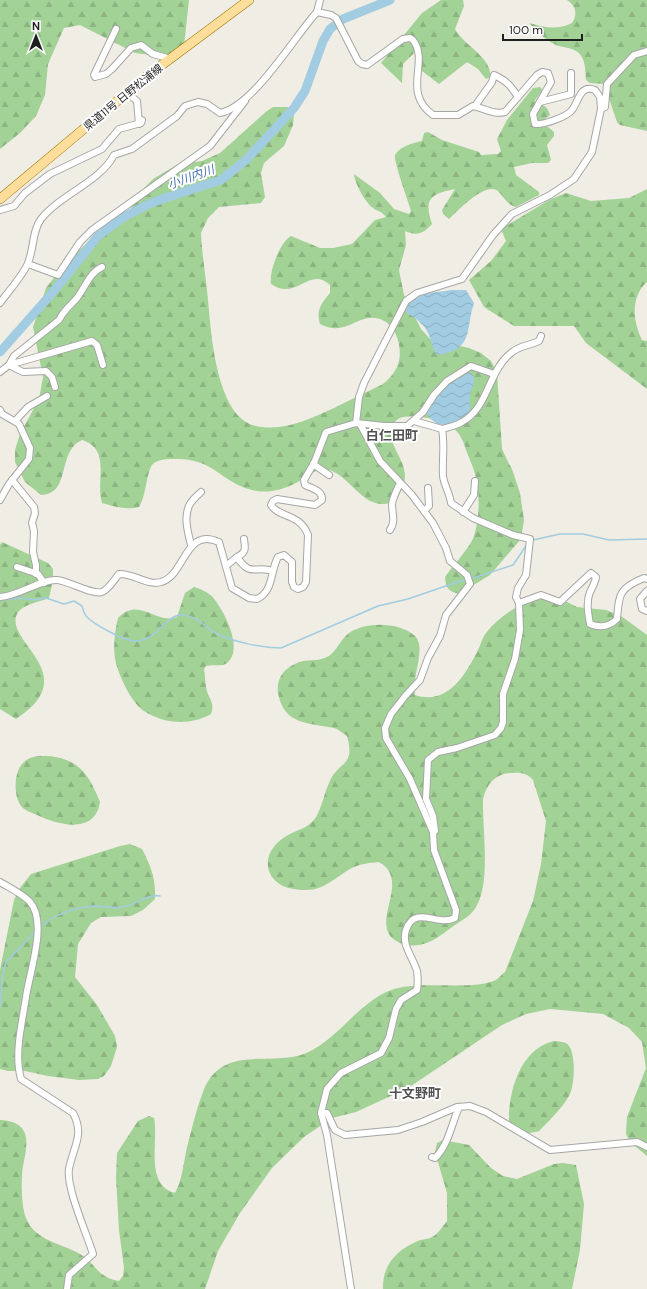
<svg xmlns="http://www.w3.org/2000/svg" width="647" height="1289" font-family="'DM Sans','Noto Sans JP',sans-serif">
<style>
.forest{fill:url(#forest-firs)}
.water{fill:url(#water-waves)}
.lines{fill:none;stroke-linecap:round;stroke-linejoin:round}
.stream{stroke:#a2cce1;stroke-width:1.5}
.river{stroke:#a2cce1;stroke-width:9}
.street-casing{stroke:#a6a6a6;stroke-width:8}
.primary-casing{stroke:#9a7600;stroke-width:10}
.street{stroke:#fff;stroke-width:6}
.primary{stroke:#ffdd9b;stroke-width:9}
.labels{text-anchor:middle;stroke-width:4;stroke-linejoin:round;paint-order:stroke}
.street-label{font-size:11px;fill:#1f1f1f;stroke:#fff}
.water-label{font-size:12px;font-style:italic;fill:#4472b5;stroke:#fff}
.quarter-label{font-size:13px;font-weight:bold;fill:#525252;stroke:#fff}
</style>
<defs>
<pattern id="forest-firs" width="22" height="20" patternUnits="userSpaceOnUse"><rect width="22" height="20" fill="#a2d296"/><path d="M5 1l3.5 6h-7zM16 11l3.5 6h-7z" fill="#8bb481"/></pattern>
<pattern id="water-waves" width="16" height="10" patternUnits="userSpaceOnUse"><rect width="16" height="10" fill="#a2cce1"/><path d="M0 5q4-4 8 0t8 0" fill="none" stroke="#8bafc1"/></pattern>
</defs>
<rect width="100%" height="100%" fill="#f0ede4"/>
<!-- forest -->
<g class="forest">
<path d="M0 0H189L184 46 166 57 135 53 80 25 64 28 48 64 45 95 36 116 20 133 0 149Z"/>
<path d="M441 0H463L464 6 455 29C462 44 493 58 490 77L486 79 478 69 467 62 439 84 422 71V54L415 52 403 64 402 83 381 63 422 13Z"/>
<path d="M567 0H647V131L620 125 617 122 604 84 590 83 586 80C585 69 586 55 574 50 568 47 561 47 556 45 545 40 537 31 529 23 545 27 556 31 572 23 578 14 576 6 567 0Z"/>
<path d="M540 87 543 90 535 100 536 104C545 105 547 106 550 115L537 125 548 127 554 132V136L547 145 551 160 548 163H532L514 167 516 175 539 192V195L516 207C507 205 504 197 498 191 485 181 458 211 449 219L443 214 442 210 455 189C429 194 424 200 432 224 423 234 417 236 405 231L406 245 399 270 404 295 421 329 431 340 469 348 481 353 491 361 497 373 502 449 509 464 512 469 520 493 524 520 521 539 490 575 459 594C448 591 446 588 445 577 452 567 471 546 474 536 480 518 480 491 475 474 473 466 469 458 466 450 464 443 460 433 454 429 441 419 418 414 403 417 396 418 390 427 391 433 391 453 415 467 400 493 396 499 391 504 383 504 362 504 351 480 334 472 318 464 307 478 294 484 282 490 266 494 252 490 220 482 214 458 175 459 168 459 160 459 154 463 146 469 147 495 139 507 126 510 116 507 102 503 95 480 112 450 82 440 56 452 72 494 41 495L25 482 15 462V450L20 434 39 399 43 377 33 327 46 288 66 262 77 252 87 243 108 233 123 220 144 188 153 179 178 164 202 161 220 153 267 111 273 107H288L294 114 293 125 284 146 264 163 261 173 265 197 261 203 219 207 208 218 201 233C202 256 206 277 208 300 211 332 216 418 256 426 284 432 309 419 334 408 350 400 367 392 383 384 389 379 393 375 397 367 404 352 398 325 380 319 357 312 347 338 320 324 316 310 321 304 330 293V285C309 265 297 302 271 284 269 271 280 242 291 236L320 248H333L352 244 375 220 386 217C382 211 378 212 373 208 365 202 355 184 354 174L380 193 394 209 409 214 411 211C409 203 393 160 395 155 400 146 413 143 422 141L424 133 428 132 442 140 479 152 481 155 498 154 501 151 497 139 507 120 533 88Z"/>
<path d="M647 189V282C630 297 633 322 642 340L647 341V389L586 343 574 326H514L484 307 469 280 491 261 506 241 501 229 549 200 566 193 591 201 629 198Z"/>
<path d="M2 542 48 563 53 569V580L49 598C39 602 25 604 18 612 0 641 87 673 16 719L0 709V545Z"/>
<path d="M194 587C202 589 211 594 215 600 225 613 244 650 227 663 222 667 213 664 206 666L204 669C205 675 205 681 206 686 207 698 216 702 211 714 190 726 164 724 144 711 131 703 117 672 115 658 113 645 115 630 118 618 140 596 155 625 177 617L185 593Z"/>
<path d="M551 598 567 602 577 607 606 610 621 616 647 635V1156L630 1142 626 1134 627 1117 646 1068 642 1042 629 1028 603 1014 550 1009 526 1014 502 1025 408 1088 356 1112 332 1118 304 1137 272 1168 240 1213 218 1251 205 1289H0V1120C32 1122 28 1142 23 1166 21 1178 21 1206 26 1218 35 1241 61 1243 80 1254 96 1264 98 1278 119 1281L123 1276 124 1268 119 1230 116 1178 117 1153 138 1121 149 1116 154 1118C159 1140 144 1185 175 1193 182 1180 183 1166 186 1152 190 1135 199 1098 207 1083 228 1046 272 1066 304 1054 342 1039 361 994 403 987 428 982 475 990 496 980 499 978 502 974 505 972L533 901 541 864 546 821 533 780C528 774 521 772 513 773 496 773 487 783 483 799 482 830 492 886 474 910 469 917 459 922 452 927 445 932 437 939 429 942 420 946 409 947 400 943 364 927 414 882 379 862 369 863 359 864 350 869 336 877 324 890 307 890 294 890 280 888 272 877 261 860 273 843 288 835 299 829 309 828 316 817 322 807 324 794 329 783 338 760 356 768 347 736 344 734 340 731 337 729 332 727 327 727 322 726 298 722 283 719 278 693 276 679 284 668 297 663 308 658 317 663 329 656 337 650 341 639 349 633 366 621 400 622 415 636 427 648 411 678 415 695 448 706 466 674 478 650 481 644 482 638 486 633 502 613 525 599 551 598Z"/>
<path d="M47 756C79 758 89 775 100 802 95 835 58 825 37 815 33 813 26 811 23 808 13 799 13 771 24 762 30 756 39 756 47 756Z"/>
<path d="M130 844 142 849C151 866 156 879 155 899L143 910 131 916 101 917 91 923 78 944 75 977 97 1005 115 1036 117 1047 111 1066 104 1076 98 1079 79 1080 48 1076 25 1071H8L0 1069V970L14 900 20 888 31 874 120 846Z"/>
<path d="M554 1041C557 1041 563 1042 566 1043 577 1049 575 1087 569 1096 562 1108 549 1121 539 1131 523 1135 520 1134 509 1122 508 1091 521 1048 554 1041Z"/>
<path d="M443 1140 469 1145 491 1168 503 1176 517 1179 554 1164 563 1163 576 1165 584 1204 580 1250 572 1289H383C382 1264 398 1249 420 1240 424 1239 429 1239 432 1237 438 1234 443 1226 447 1221V1193L435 1152 437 1143Z"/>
</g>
<!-- water -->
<g class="water">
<path d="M451 290H466L474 303C465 331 474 350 437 355 432 348 432 343 429 335 425 325 416 318 407 313L405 308C414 292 435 293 451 290Z"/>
<path d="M470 372C479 382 471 386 470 395 469 402 471 408 469 415 454 425 438 433 426 412 438 390 448 384 470 372Z"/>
</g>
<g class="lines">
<!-- stream -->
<g class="stream">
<path d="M533 540 560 534H583L609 540 647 539"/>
<path d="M470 579 513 565 528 543"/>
<path d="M0 600 21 598 34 600 46 598 64 604 74 601 82 606C83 609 84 614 87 617 95 625 124 641 135 641 139 641 146 639 150 637 160 632 169 614 182 615 197 615 206 629 219 635 235 642 263 648 281 648L378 606 408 599 466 579"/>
<path d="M40 927C53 915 76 907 94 906 103 906 113 909 122 907 136 905 146 894 160 896"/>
<path d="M0 1007 3 973 6 962 36 931"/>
</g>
<!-- river -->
<path class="river" d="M0 352 53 292 98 236 122 218 143 207 159 200 221 180 247 159 294 108 305 91 323 41 330 29 343 19 390 0"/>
<!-- street casing -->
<g class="street-casing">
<g id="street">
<path d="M317 12 331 15 336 18 358 61 362 64 367 65 403 39 410 38 413 40C430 62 401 92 433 115H458L473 106C484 108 493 115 505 112L537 75 542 72 548 73 551 82 533 114 535 124C543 125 567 117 572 110 579 101 580 84 595 90L600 97 601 109 592 152 574 179 550 195 512 214 493 235 462 279 417 293 406 301 364 383 359 397 356 423"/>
<path d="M116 29 94 75 95 77 106 74 112 69 131 48 141 45 153 54 171 59"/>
<path d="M127 93 137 101 139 124"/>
<path d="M540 102 571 94V73"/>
<path d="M475 106 492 82 494 75C507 81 511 86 518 97"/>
<path d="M601 109 605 107 607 84 634 55 647 51"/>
<path d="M0 210 14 206 25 193 50 174 102 149 119 129 141 123 142 120"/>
<path d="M28 264 58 275 80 242 92 230 210 146 245 101"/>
<path d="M0 303C7 293 24 274 28 263 34 249 32 231 41 219 61 194 100 182 114 155L132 149 177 116 185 106 198 102 207 104 220 113C253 107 294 37 317 12L320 0"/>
<path d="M0 372 9 365 92 341 97 345 103 365"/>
<path d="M55 387 52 377 46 371 23 372 9 365 14 356 59 320C63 311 70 306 77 298 85 288 89 273 102 267"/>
<path d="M0 410 2 414 19 424 30 448 29 459 9 484 0 500"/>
<path d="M15 421 28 407 47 396"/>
<path d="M414 421 442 429C445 445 442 461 443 476 444 485 450 494 451 503L473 518 513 535 530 539 526 575 518 588 516 597 519 603 520 630 515 659 503 694V722L501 728 495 735 457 748 438 752 428 760 426 799 433 816 435 831"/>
<path d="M442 429C448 427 456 426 462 422 489 407 488 371 511 353 520 345 529 346 539 341L541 336"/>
<path d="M313 464 329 475"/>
<path d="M12 480 34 507 35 513 32 523 34 531 33 552 36 565V574"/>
<path d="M424 511 429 506 428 488"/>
<path d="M463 512 474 495 475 481"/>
<path d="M390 530C396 521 392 514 392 504 393 497 397 490 400 483"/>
<path d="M191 545C188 533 183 516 190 504 192 500 197 496 201 492"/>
<path d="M237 557C247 552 245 548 244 539"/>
<path d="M226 566 237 557C251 578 254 565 273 571"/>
<path d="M17 567 38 574 44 583"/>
<path d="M647 591 640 599 642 609 647 611"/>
<path d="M0 597C19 596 41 579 57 580 69 581 92 595 102 592 109 589 114 580 119 574 133 573 147 586 161 582 185 576 185 526 219 542L232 588 249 598 257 599C274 591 270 571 278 557L284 555 292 562V582L294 587 298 589 303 587 306 582 308 535C300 513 279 518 271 505L273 501 277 499 315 505 322 500C323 491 312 488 305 485L304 480 314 463 326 432 356 423 384 426H407L423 412 434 395 447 381 471 366 494 374"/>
<path d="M519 603 541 595 560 602 591 573 596 577C595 583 593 586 590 592 586 602 588 613 590 624 600 628 609 627 617 619 619 594 619 588 644 578L647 579"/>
<path d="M0 882C10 888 23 894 30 902 48 922 29 974 26 997 22 1023 14 1054 21 1079L73 1113C85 1135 73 1147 69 1169 66 1188 87 1234 93 1254L69 1275 67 1289"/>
<path d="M321 1113H327L335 1130 345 1135 398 1130 422 1122 457 1107 470 1106 486 1112 550 1150 637 1142 647 1147"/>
<path d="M432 1157 435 1158C448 1146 452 1123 459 1107"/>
<path d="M351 1289 327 1135 321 1113 327 1089 341 1073 381 1053 389 1038 396 1009 401 1000 417 990C418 984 418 978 417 971 413 957 401 945 406 930 415 904 437 927 455 918L456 910 434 850 433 832 410 779 386 738 385 728 391 714 406 695 420 680 428 658 440 636 446 615 470 584 467 575 450 561 446 548 433 523 412 495 380 461 360 424"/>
</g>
</g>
<!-- primary casing -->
<g class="primary-casing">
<path id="primary" d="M0 199 147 76 249 0"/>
</g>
<!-- street -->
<use href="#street" class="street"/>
<!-- primary -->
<use href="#primary" class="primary"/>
</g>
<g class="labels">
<!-- street labels -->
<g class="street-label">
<text transform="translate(123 97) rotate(-39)" y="4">県道11号 日野松浦線</text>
</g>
<!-- water labels -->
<g class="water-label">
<text transform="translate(191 177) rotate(-20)" y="4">小川内川</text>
</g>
<!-- quarter labels -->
<g class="quarter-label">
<text x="392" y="440">白仁田町</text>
<text x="415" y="1098">十文野町</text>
</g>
</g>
<!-- north arrow -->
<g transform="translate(36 36)" stroke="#ffffff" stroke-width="3" paint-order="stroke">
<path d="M0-3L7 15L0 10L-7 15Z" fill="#1f1f1f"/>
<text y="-6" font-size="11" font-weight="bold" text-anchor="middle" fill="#1f1f1f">N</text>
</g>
<!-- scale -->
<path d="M503 34v6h79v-6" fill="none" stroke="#1f1f1f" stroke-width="2"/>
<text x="509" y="34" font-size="12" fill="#1f1f1f" stroke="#ffffff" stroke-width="3" paint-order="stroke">100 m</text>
</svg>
